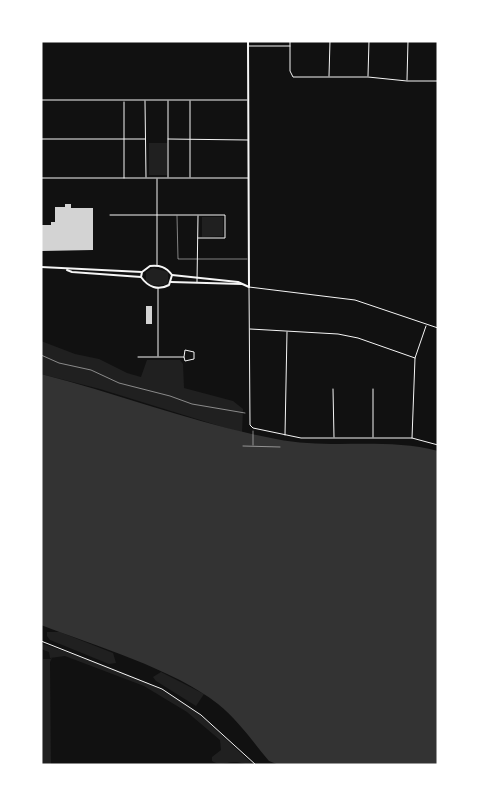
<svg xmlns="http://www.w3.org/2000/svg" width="479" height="806" font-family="'PT Sans Narrow',sans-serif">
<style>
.green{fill:#202020}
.water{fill:#333}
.building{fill:#d3d3d3}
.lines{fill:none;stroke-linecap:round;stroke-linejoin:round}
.path{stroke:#f5f5f5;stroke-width:0.5}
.service{stroke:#f5f5f5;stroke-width:0.5}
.minor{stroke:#f5f5f5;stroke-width:1}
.tertiary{stroke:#f5f5f5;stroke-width:2}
</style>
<rect width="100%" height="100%" fill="#111"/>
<!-- green -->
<g class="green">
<rect x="149" y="143" width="18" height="32"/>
<path d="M202 217H223V236L202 237Z"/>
<path d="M153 268 168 272V282L165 285H151L146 281V272Z"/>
<path d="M41 341 75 354 99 359 127 373 141 377 147 360H180L183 364 184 388 233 401 243 409 242 433 100 389 41 374Z"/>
<path d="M47 632H60L113 653 116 663 109 664 50 640 47 636Z"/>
<path d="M41 643C85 659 132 672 172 696 203 713 227 742 254 765 247 765 243 763 237 762 227 761 221 767 212 761V757L221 750 220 740 187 712 144 686 65 656 50 658 49 652 41 649Z"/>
<path d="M50 659 52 658 50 662 51 765H43V659Z"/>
<path d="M161 672 204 694 196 706 156 681 153 677Z"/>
</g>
<!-- water -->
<path class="water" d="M41 374C120 394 196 424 276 439 329 450 384 437 438 451V765H279L269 761C253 742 238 720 218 704 174 669 95 646 41 625Z"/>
<!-- building -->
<g class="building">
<path d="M65 204H71V208H93V250L42 251 41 225H51V222H55V207H65Z"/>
<rect x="146" y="306" width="6" height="18"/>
</g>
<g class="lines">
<!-- path -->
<g class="path">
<path d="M41 355 59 363 91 370 119 383 170 396 192 404 245 413"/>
<path d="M253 445V431"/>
<path d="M243 446 280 447"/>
</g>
<!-- service -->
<path class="service" d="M177 216 178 259H247"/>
<!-- minor -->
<g class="minor">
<path d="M290 41V71L293 77H368L407 81H438"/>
<path d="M249 46H290"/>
<path d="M329 76 330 41"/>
<path d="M368 76 369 41"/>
<path d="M407 80 408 41"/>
<path d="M41 100H247"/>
<path d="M145 101 146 177"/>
<path d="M168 101V177"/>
<path d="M124 102V178"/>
<path d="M41 139H145"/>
<path d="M168 139 248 140"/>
<path d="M190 177V101"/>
<path d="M41 178H248"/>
<path d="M110 215H225V238H198"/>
<path d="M157 265V179"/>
<path d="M197 282 198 216"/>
<path d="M158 288V356"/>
<path d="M438 328 355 300 249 287 250 425 253 428 301 438H412L438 445"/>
<path d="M250 329 338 334 358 338 415 358"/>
<path d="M138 357H184L185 361 194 359V352L185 350 184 357"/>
<path d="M333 389 334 437"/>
<path d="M285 435 287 332"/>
<path d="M373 437V389"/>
<path d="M412 438 415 358 426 326"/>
<path d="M41 641 162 689 201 715 256 765"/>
</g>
<!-- tertiary -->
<g class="tertiary">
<path d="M150 266C160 265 166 267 172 275L169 285C158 291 148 287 141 277L142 272Z"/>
<path d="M41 267 142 272"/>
<path d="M67 270 72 272 141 277"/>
<path d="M172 275 238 282 249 287 248 41"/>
<path d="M171 282 242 284"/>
</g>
</g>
<!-- border -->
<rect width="479" height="806" fill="none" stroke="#ffffff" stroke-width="85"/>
</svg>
